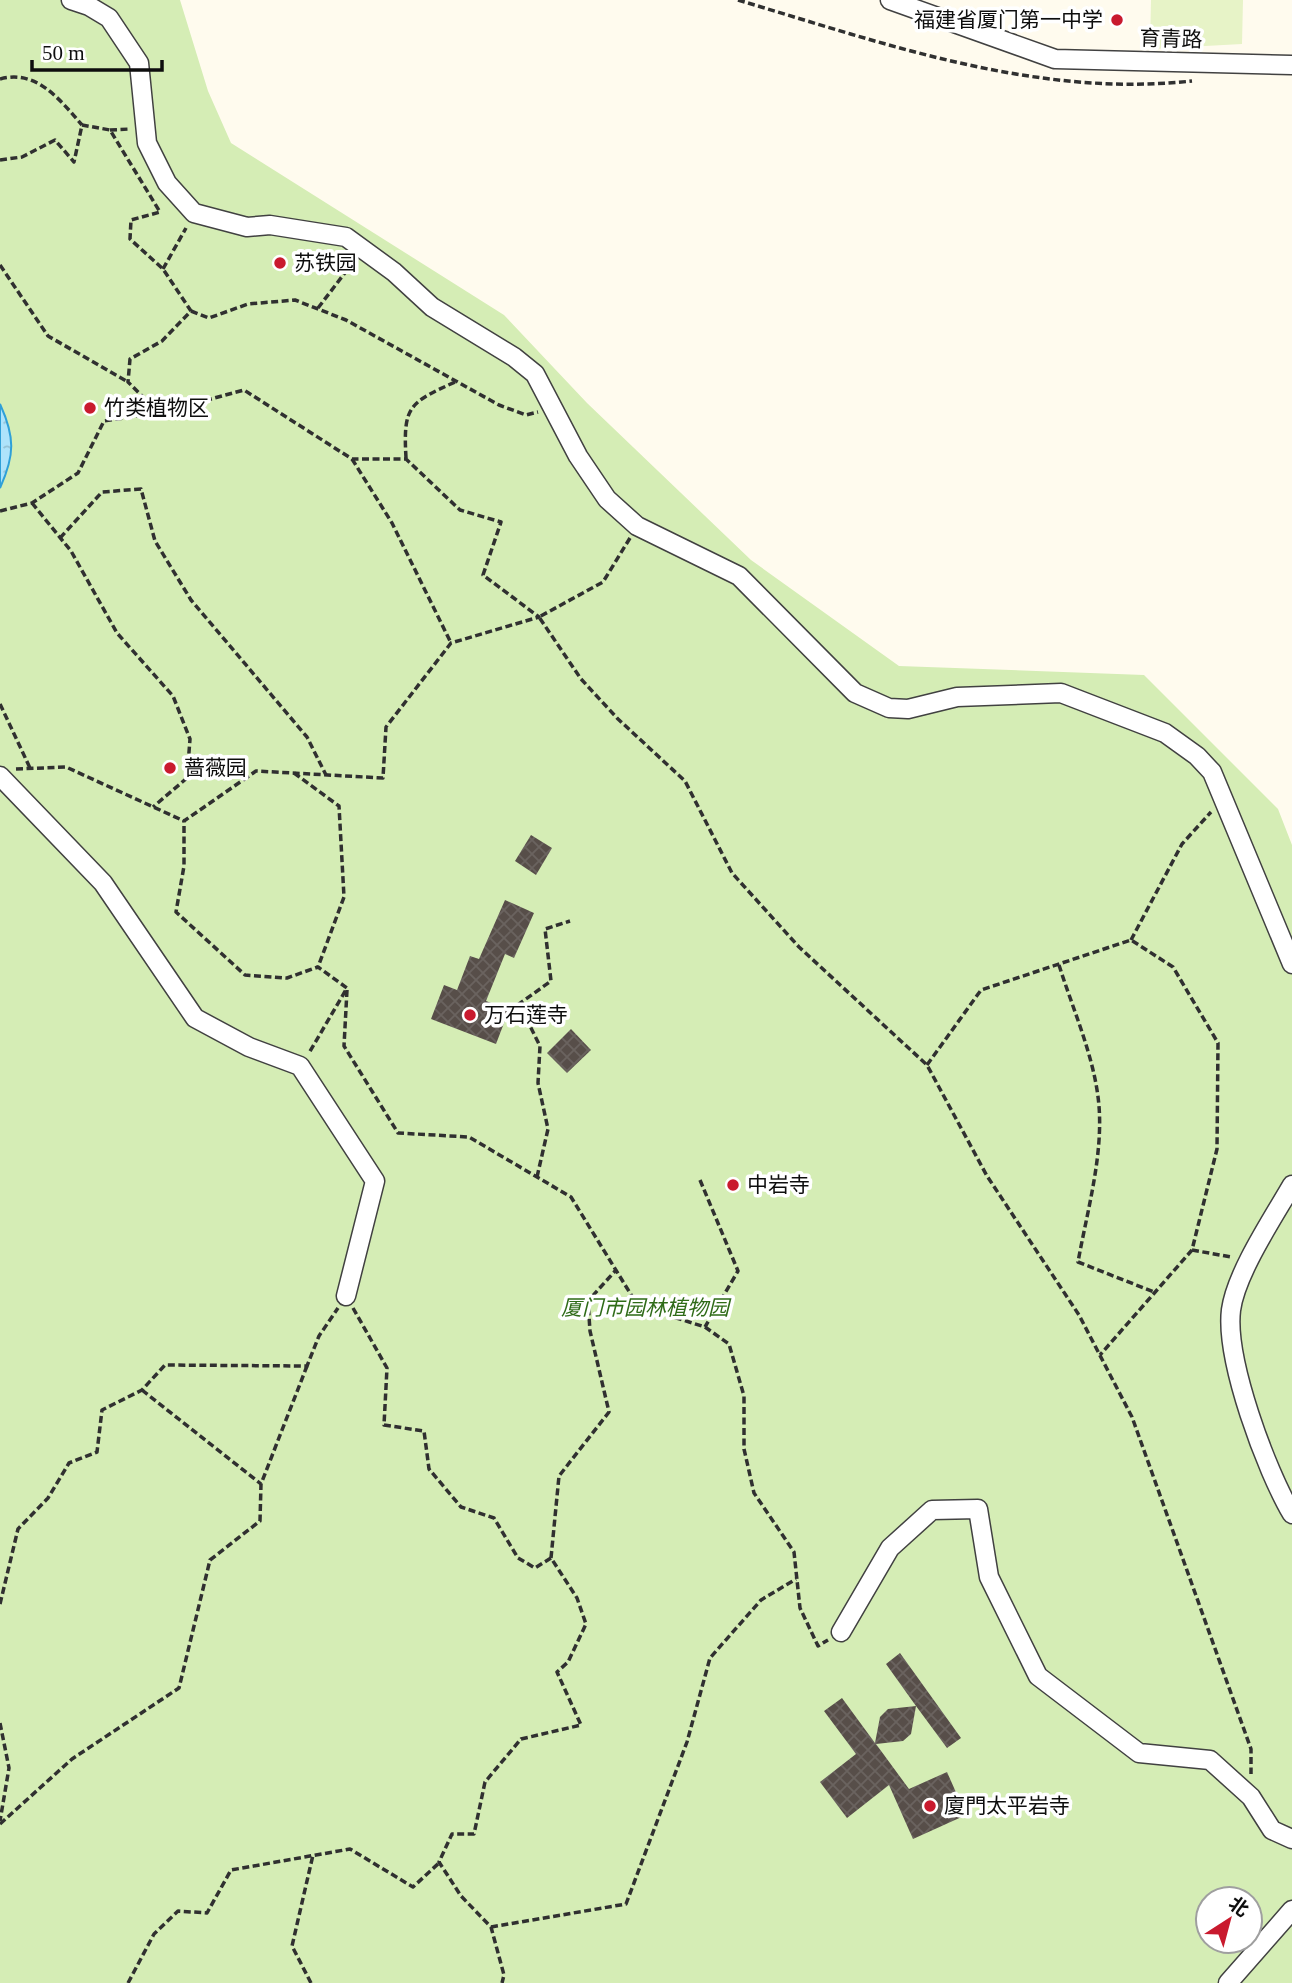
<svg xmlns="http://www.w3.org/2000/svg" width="1292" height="1983" font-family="'Times New Roman','Noto Sans SC',serif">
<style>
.park{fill:#d5edb5;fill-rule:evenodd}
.pitch{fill:#e7f3c7}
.water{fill:url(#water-ripples);stroke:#2fa0d8;stroke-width:2}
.building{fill:url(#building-cross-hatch)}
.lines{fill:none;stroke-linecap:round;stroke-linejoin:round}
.minor-casing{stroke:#414141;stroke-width:21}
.path{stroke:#303030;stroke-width:3.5;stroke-dasharray:7 3.5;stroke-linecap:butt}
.minor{stroke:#fff;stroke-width:18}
.poi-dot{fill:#c91a2e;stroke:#fff;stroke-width:2.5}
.labels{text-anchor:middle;stroke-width:7;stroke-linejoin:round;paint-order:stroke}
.poi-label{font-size:21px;fill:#0e0e0e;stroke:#fff;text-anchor:start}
.street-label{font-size:21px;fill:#0e0e0e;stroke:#fff}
.park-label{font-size:21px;font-style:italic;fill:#2f6b18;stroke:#fff}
</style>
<defs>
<pattern id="water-ripples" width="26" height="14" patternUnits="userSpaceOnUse" patternTransform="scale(1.75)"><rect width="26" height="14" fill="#aee3fb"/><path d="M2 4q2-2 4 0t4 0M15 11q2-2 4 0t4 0" fill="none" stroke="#94c2d6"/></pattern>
<pattern id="building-cross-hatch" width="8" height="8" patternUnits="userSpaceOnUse" patternTransform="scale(1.75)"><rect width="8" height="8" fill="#574e49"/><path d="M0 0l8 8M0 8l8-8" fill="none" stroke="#6a635f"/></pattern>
</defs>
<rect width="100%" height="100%" fill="#fffbee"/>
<!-- park -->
<path class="park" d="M0 0H180L208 91 231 143 504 315 587 403 751 560 899 666 1144 675 1278 809 1292 845V1983H0ZM1208 1899H1250V1941H1208Z"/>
<!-- pitch -->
<path class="pitch" d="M1151 0H1243L1242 44 1150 49Z"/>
<!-- water -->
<path class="water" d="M0 404C15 437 15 455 0 488Z"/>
<!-- building -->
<g class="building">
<path d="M531 835 552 848 536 875 515 861Z"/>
<path d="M505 900 534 913 514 958 505 954 486 1001 509 1010 496 1044 431 1019 444 985 457 990 470 956 479 959Z"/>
<path d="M571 1029 591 1050 567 1073 547 1053Z"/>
<path d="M900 1653 961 1738 947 1748 916 1706 911 1734 903 1741 876 1744 909 1789 947 1772 966 1815 913 1839 889 1785 847 1818 820 1782 856 1754 824 1711 842 1698 875 1743 880 1717 888 1709 916 1706 886 1664Z"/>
</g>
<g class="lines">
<!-- minor casing -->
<g class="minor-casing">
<g id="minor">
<path d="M71 0 89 6 109 18 139 63 147 143 167 183 194 213 247 227 270 225 346 237 394 272 432 307 514 357 535 374 578 456 607 499 637 526 739 576 855 693 889 708 908 709 957 697 1061 693 1165 733 1197 756 1212 772 1292 964"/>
<path d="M890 0 1055 59 1292 65"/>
<path d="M0 776 103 883 195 1018 249 1047 300 1066 375 1181 346 1296"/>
<path d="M1292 1185C1273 1218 1236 1273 1231 1310 1225 1360 1266 1470 1292 1514"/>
<path d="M841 1632 890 1548 932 1510 978 1509 989 1577 1038 1676 1139 1753 1210 1760 1251 1797 1272 1830 1292 1839"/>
<path d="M1228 1983 1292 1910"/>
</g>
</g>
<!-- path -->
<g class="path">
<path d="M738 0C886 44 1035 98 1192 81"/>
<path d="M0 79C37 69 60 100 82 125"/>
<path d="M110 130 130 129"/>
<path d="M0 160 22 157 55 140 74 162 82 125 110 130 160 212 131 220 130 239 163 269 191 311 162 341 130 359 128 382 159 413 244 390 352 459H406L460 510 501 522 483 575 539 617 451 643 386 727 383 778 256 771 184 821V866L176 912 245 975 287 978 318 967 347 988 309 1053"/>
<path d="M0 265 48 336 128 382"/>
<path d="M163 269 186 228"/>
<path d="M318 308 354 261"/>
<path d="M191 311 209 318 248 304 295 300 346 320 499 405 526 415 538 412"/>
<path d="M406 458C403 406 409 403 455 382"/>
<path d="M352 459 392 523 451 643"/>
<path d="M32 503 71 551 117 633 173 696 190 739 187 778 153 807"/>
<path d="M0 511 32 503 78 473 104 421 159 413"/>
<path d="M60 538 102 492 141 489 155 541 191 600 307 737 326 775"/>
<path d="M630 538 603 582 539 617 581 679 618 719 685 781 732 873 799 947 927 1065 987 1176 1079 1315 1132 1417 1251 1749V1774"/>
<path d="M0 704 30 768"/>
<path d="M16 769 66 767 184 821"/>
<path d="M294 773 339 806 344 897 318 967"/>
<path d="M1131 940 1182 844 1211 812"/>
<path d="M1059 965C1073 1010 1095 1058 1099 1106 1103 1157 1087 1212 1078 1262L1154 1292"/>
<path d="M347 990 344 1046 398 1133 469 1137 571 1197 638 1306 705 1327 729 1344 744 1396V1449L754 1493 794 1552 800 1608 818 1646 828 1640"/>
<path d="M927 1065 981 990 1131 940 1173 967 1218 1043 1217 1149 1192 1250 1100 1355"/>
<path d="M537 1177 548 1129 538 1083 540 1046 519 1004 551 981 545 929 570 921"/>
<path d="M700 1180 738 1271 705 1327"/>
<path d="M1192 1250 1231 1257"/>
<path d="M353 1308 387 1368 384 1425 424 1431 429 1469 461 1507 494 1518 518 1558 535 1568 551 1558 577 1598 586 1624 568 1662 557 1672 581 1725 521 1739 485 1782 474 1834H452L439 1862 461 1896 491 1927 504 1975 502 1983"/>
<path d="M142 1390 261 1484"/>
<path d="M551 1558 559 1476 609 1412 590 1331 588 1301 616 1270"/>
<path d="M0 1604 18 1529 48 1498 69 1463 97 1452 102 1410 142 1390 165 1365 307 1366 319 1336 338 1308"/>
<path d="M0 1723 9 1768 0 1821"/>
<path d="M0 1824 72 1759 179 1688 210 1560 260 1521 261 1484 307 1366"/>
<path d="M491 1927 626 1904 687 1742 710 1658 761 1600 796 1579"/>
<path d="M128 1983 154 1934 178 1911 207 1913 231 1870 350 1849 413 1887 439 1863"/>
<path d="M311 1983 292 1946 313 1855"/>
</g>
<!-- minor -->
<use href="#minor" class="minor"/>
</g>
<!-- markers -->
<g class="poi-dot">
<circle cx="1117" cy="20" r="7"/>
<circle cx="280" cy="263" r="7"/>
<circle cx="90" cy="408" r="7"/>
<circle cx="170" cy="768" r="7"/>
<circle cx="470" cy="1015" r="7"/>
<circle cx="733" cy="1185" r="7"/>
<circle cx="930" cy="1806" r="7"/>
</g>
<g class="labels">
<!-- poi labels -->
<g class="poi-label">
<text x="1103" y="27" text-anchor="end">福建省厦门第一中学</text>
<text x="294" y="270">苏铁园</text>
<text x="104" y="415">竹类植物区</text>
<text x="184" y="775">蔷薇园</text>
<text x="484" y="1022">万石莲寺</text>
<text x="747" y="1192">中岩寺</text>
<text x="944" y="1813">廈門太平岩寺</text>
</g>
<!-- street labels -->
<g class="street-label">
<text transform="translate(1171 39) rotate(2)" y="7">育青路</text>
</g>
<!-- park labels -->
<g class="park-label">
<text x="645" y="1315">厦门市园林植物园</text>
</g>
</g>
<!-- north arrow -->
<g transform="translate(1229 1920) rotate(36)"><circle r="33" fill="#ffffff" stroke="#9f9f9f" stroke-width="2"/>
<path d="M0-5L12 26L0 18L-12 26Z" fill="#c91a2e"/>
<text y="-10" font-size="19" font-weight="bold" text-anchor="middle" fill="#0e0e0e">北</text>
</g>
<!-- scale -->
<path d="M32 60v10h130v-10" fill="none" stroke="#0e0e0e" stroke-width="3.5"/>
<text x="42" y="60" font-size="21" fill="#0e0e0e" stroke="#ffffff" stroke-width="5" paint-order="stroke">50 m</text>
</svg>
